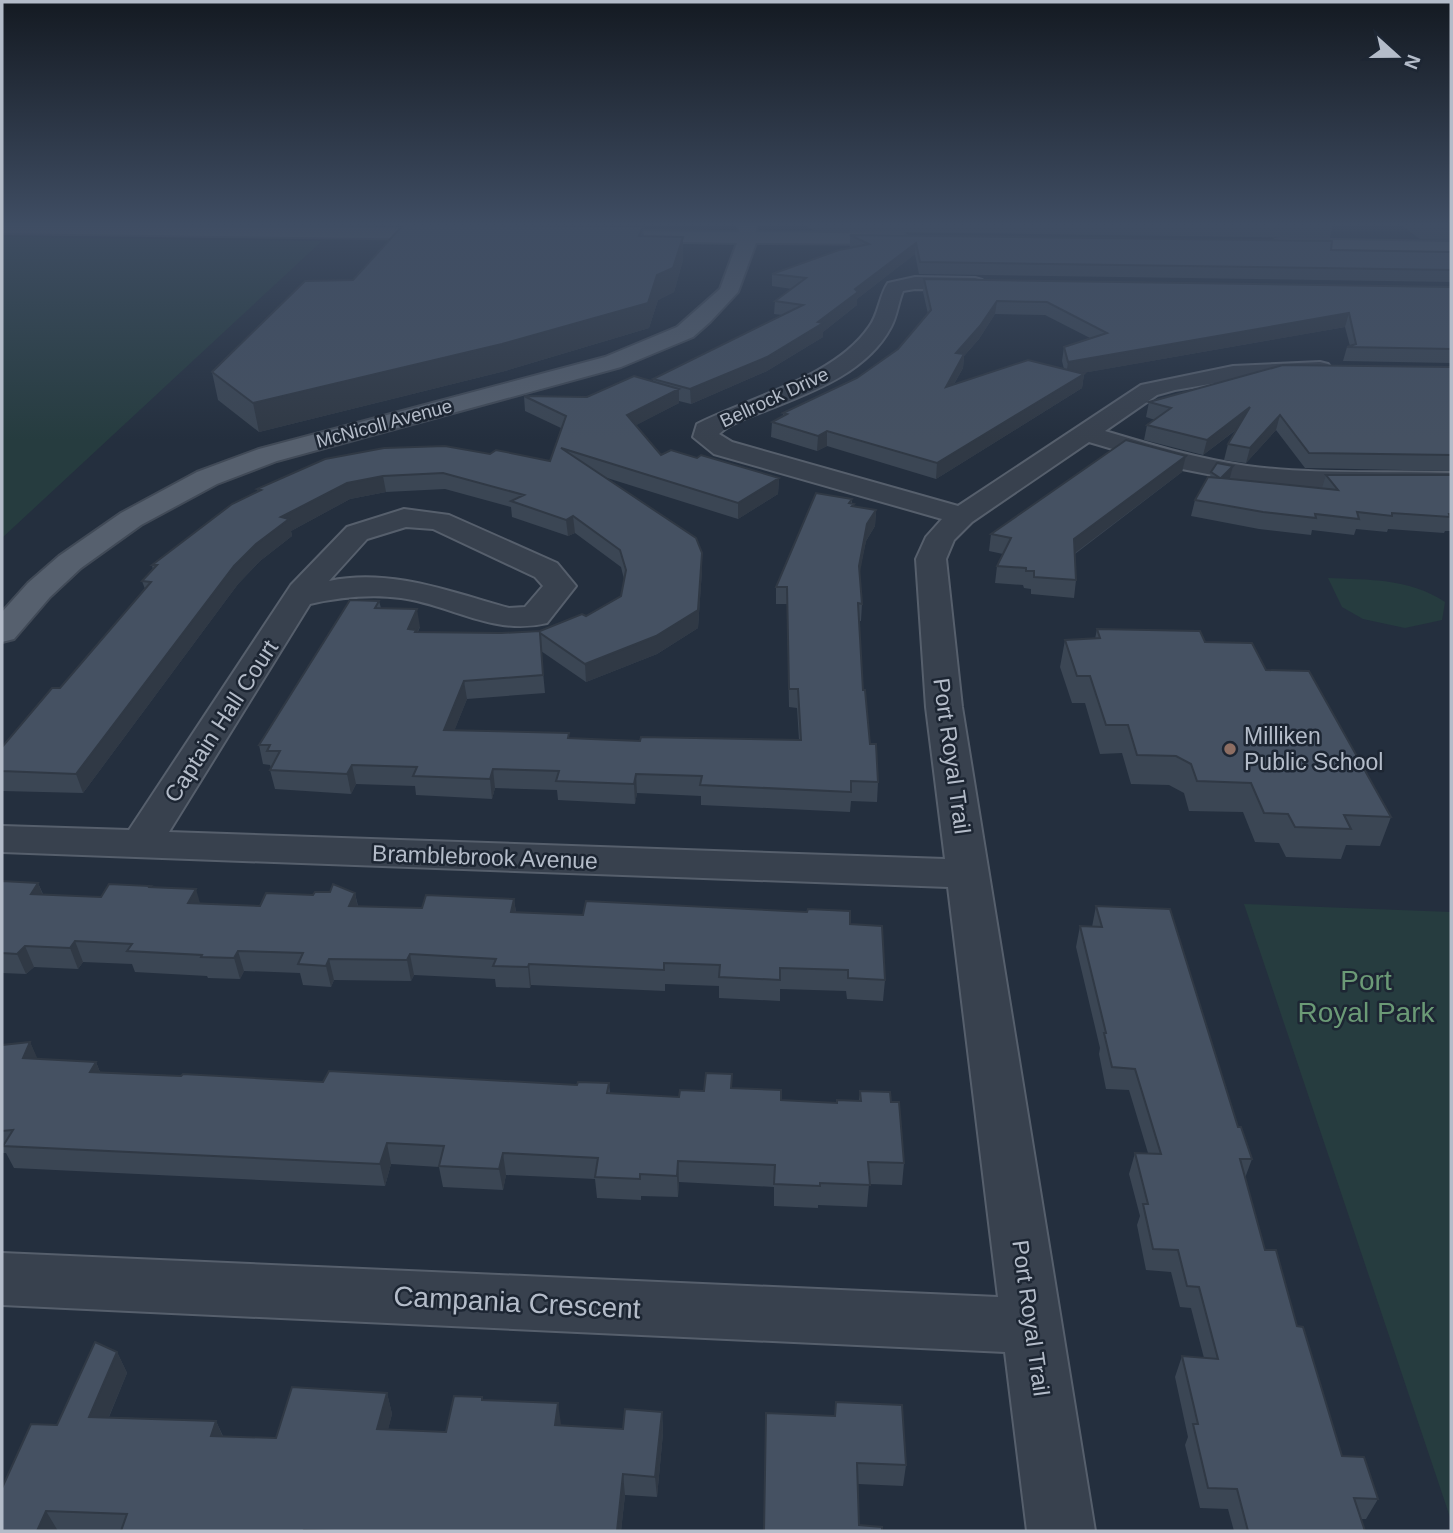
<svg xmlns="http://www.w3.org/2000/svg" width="1453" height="1533" font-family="Arial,sans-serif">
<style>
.green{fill:#263c3f}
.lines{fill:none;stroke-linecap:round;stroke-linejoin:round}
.minor-casing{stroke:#565f6c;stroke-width:4}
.major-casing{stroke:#414a57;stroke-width:4}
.minor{fill:#38414e;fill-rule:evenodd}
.major{fill:#56606e;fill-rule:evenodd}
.wall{fill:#3b4654;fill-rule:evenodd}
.shaded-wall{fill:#303945}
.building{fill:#455162;stroke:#303945;stroke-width:2}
.education-dot{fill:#8d6e63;stroke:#1d2633;stroke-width:2.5}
.labels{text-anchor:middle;stroke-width:5;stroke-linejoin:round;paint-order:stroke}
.far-street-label{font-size:19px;fill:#b4bcc9;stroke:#1d2633}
.street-label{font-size:23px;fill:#b4bcc9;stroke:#1d2633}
.poi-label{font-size:23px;fill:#b4bcc9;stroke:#1d2633;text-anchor:start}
.near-park-label{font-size:28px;fill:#6b9a76;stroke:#1d2633}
.near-street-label{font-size:28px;fill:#b4bcc9;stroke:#1d2633}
</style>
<rect width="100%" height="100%" fill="#242f3e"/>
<!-- green -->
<g class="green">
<path d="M2 237 322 241 2 538Z"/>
<path d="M1328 578C1369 580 1409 578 1445 602L1442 620 1405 628 1363 619 1342 607Z"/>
<path d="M1244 904 1451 912V1520Z"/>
</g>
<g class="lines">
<!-- minor casing -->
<g class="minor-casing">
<path id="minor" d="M915 277 975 278 982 280 985 284 982 288 975 290 915 289 903 291C898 303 897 316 891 327 868 371 815 391 772 408 755 415 731 422 719 434L732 442 958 506 1141 385 1233 366 1320 362 1328 364 1332 369 1328 374 1233 380 1175 390 1157 395 1105 431C1152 445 1198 459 1247 466 1314 475 1383 471 1451 473V489L1324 488 1248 482 1177 468 1089 442 972 522 954 540 946 559 962 707 1095 1531H1027L1005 1352 2 1305V1253L998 1297 948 887 2 852V826L129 830 291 585 347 527 404 509 449 515 557 563 576 586 547 623C493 636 452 605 401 598 369 594 341 597 310 604L169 832 945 859 926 707 916 559 926 537 942 519 714 454 693 437 697 424C750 397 834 378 869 327 879 314 879 296 888 283ZM406 527 433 529 535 577 543 586 525 607 509 608C451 592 390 568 329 581L367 539Z"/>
</g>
<!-- major casing -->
<g class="major-casing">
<g id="major">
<path d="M2 225 448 229 457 234 448 239 2 233Z"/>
<path d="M738 225H756V232L903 234 912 239 903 244 756 243 738 292 710 322 693 337 621 367 277 461 217 484 141 525 81 568 50 597 14 639 2 642V612L28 583 59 556 121 513 197 472 259 449 605 357 677 327 720 289 737 243 630 241 621 236 630 231 739 232Z"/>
<path d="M1281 239 1451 242V252L1275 248 1272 244 1275 240Z"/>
</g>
</g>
<!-- minor -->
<use href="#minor" class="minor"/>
<!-- major -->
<use href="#major" class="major"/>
</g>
<!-- wall -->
<g class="wall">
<path d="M804 225H1333L1330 238 816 231Z"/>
<path d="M1401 225H1451V240L1420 239Z"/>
<path d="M643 226 644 236 683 237V260L674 292 658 300 649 328 505 371 259 432 218 400 212 372 353 280Z"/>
<path d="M850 235 1331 250 1451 252V284V282L919 274 915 254 857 299V305L823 332V337L767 371 691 404 679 401V403L636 425 661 455 697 458 779 478 778 494 738 519 604 477 702 570 698 628 657 654 586 682 541 651 545 693 467 699 454 731 570 738 640 741 799 740 797 708 789 707 787 604H776V587L852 499V503L854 506 876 510 875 526 866 541 859 573 862 604 861 621H859L863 690 870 744 878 782 877 802 851 801 850 812 701 805V796L637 793 635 804 558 800 557 790 495 788 492 799 416 795 415 786 356 784 351 794 275 789 270 770 271 768 270 765 263 764 259 745 379 601 381 608 420 627 418 632 501 633 540 631 586 616 621 596 624 579 621 567 575 533 568 536 512 517 511 507 445 489 386 492 350 499 291 531 292 536 260 561 238 584 83 793 2 791V747L60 688 145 589 142 581 153 570 152 565 258 492 257 489 490 454 550 461 561 428 525 411 524 396 587 397 653 382V379L782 315 774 314 775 301 792 289 772 286V274L851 247H850Z"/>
<path d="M924 279 1451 287V363L1343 361 1347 347 1350 346 1345 327 1082 373 1084 374 1082 388 936 479 827 446 817 451 771 437 772 422 783 416V413L857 378 898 349 928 314 923 292ZM995 314 1045 315 1090 338 1064 347 1062 361 1064 369 954 384 963 368 964 356 979 339Z"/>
<path d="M1451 367V471L1305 468 1276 430 1246 463 1224 460 1228 444 1236 430 1203 455 1144 440 1147 425 1155 420 1146 417 1149 402Z"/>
<path d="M1186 456 1182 472 1075 554 1076 580 1074 598 1031 594V589L1024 588 1023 585 995 583 997 566 1003 554 989 551 991 534Z"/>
<path d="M1233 466 1230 479 1322 488 1326 475H1451V531H1445L1444 533 1388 529 1387 532 1356 529 1354 535 1312 530 1311 535 1259 529 1191 516 1195 500 1210 477 1211 472Z"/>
<path d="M1097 629 1205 642 1266 670 1391 817 1380 846 1346 845 1341 859 1286 857 1279 843 1255 842 1243 812 1189 811 1184 793 1169 785 1131 784 1122 753 1100 754 1085 703H1072L1060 667 1065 640 1095 639Z"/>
<path d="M2 881 38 883 43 894 101 897 150 886V888L200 903 260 906 313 895 355 893 358 906 422 908 514 899 516 912 850 924 885 980 883 1001 847 999 846 991 780 989V1001L719 998V986L665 984V991L531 985 530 988 496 987 495 979 414 975 411 981 334 980 331 987 303 985 300 973 244 971 240 979 208 978 207 976 135 972 132 964 83 962 78 969 34 967 26 974 2 973Z"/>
<path d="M1096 906 1238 1127 1252 1159 1245 1178 1265 1250 1297 1326 1342 1456 1378 1499 1366 1519H1361L1365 1531H1234L1228 1509 1200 1508 1185 1445 1188 1437 1175 1377 1182 1356 1204 1358 1191 1308 1180 1307 1171 1272 1146 1270 1137 1225 1140 1216 1129 1174 1135 1153H1148L1129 1090 1106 1089 1099 1054 1100 1048 1076 947 1080 926 1092 927Z"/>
<path d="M30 1042 37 1059 96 1062 100 1072 323 1082 577 1085 609 1083 610 1093 679 1097 704 1091 732 1088 781 1100 837 1103 859 1101 860 1091 891 1102 904 1163 902 1185 869 1184 867 1207 818 1205V1208L774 1206V1187L679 1182 678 1197 641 1196V1200L597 1198 595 1179 506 1175 503 1190 443 1187 439 1167 391 1164 385 1186 14 1168 6 1153H2V1045Z"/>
<path d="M117 1352 127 1373 109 1417 216 1421 223 1436 276 1438 387 1393 392 1414 388 1429 446 1432 482 1397 483 1400 560 1425 623 1429 662 1412 663 1433 657 1497 625 1495 621 1531H2L57 1425Z"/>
<path d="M836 1402 906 1465 903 1486 858 1484 859 1525 764 1531 835 1416Z"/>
</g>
<!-- shaded-wall -->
<g class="shaded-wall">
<path d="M683 237V260L674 292 658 300 649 328 505 371 259 432 253 403 657 275Z"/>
<path d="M916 243 915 254 857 299V305L823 332V337L767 371 691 404 690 389 855 289Z"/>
<path d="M997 301 995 314 979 339 964 356 963 368 944 401 946 387 956 353Z"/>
<path d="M1349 313 1345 327 1066 376 1068 362Z"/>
<path d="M1084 374 1082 388 936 479 937 463Z"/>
<path d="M679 389V403L627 430V415Z"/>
<path d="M1250 407 1246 422 1203 455 1207 440Z"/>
<path d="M1280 415 1276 430 1246 463 1250 448Z"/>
<path d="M827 431V446L817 451 818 436Z"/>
<path d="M1186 456 1182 472 1071 556 1074 539Z"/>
<path d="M1233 466 1229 482 1221 478Z"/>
<path d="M383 476 386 492 350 499 291 531 292 536 260 561 238 584 83 793 76 774 234 566 281 517 347 483Z"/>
<path d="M779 478 778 494 738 519V503Z"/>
<path d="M876 510 875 526 866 541 858 583 859 566 867 524Z"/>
<path d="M573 516 575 533 568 536 566 520Z"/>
<path d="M702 553V570L698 628 657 654 586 682 585 664Z"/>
<path d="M417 609 420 627 416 634 408 629Z"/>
<path d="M464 681 467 699 447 749 444 730Z"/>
<path d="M352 765 356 784 351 794 347 774Z"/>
<path d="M493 769 495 788 492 799 490 779Z"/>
<path d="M636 774 637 793 635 804 634 784Z"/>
<path d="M38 883 46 903 31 894Z"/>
<path d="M196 889 202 910 188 903Z"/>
<path d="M355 893 359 914 349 906Z"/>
<path d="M514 899 517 920 511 912Z"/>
<path d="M75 941 83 962 78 969 70 948Z"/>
<path d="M25 946 34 967 26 974 17 954Z"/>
<path d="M238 951 244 971 240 979 234 958Z"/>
<path d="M410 954 414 975 411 981 407 960Z"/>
<path d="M329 959 334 980 331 987 326 966Z"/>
<path d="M529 964 531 985 530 988 528 967Z"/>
<path d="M30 1042 40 1064 23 1058Z"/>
<path d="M96 1062 104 1083 90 1072Z"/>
<path d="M387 1143 391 1164 385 1186 380 1164Z"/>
<path d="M503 1153 506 1175 503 1190 499 1169Z"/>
<path d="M678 1161 679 1182 678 1197 677 1176Z"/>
<path d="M117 1352 127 1373 100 1438 89 1417Z"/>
<path d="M387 1393 392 1414 383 1450 377 1429Z"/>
<path d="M558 1403 561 1424 558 1446 555 1425Z"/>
<path d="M662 1412 663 1433 657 1497 655 1477Z"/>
<path d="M216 1421 225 1442 211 1436Z"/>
<path d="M623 1474 625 1495 621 1531H617Z"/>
<path d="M46 1511 58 1531H37Z"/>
</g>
<!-- building -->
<g class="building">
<path d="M403 225 643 226 639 236 683 237 673 268 657 275 648 303 502 344 253 403 212 372 305 281 353 280Z"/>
<path d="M850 235 1332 241 1331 250 1451 252V270L920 262 916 243 855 289 858 292 818 322 823 323 767 357 690 389 653 379 803 305 775 301 806 278 772 274 839 250 869 244Z"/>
<path d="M924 279 1451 287V349L1347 347 1356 344 1349 313 1068 362 1064 347 1107 333 1047 302 997 301 980 326 956 353 964 354 946 387 1028 360 1084 374 937 463 827 431 818 436 772 422 787 414 783 413 857 378 898 349 931 310Z"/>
<path d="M1283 365 1451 367V455L1309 453 1280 415 1250 448 1228 444 1250 407 1207 440 1147 425 1171 408 1149 402Z"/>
<path d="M634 376 679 389 627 415 661 455 671 450 697 458 701 455 779 478 738 503 561 448 696 538 702 553 698 610 656 636 585 664 540 633 543 675 464 681 444 730 569 733 568 738 640 741 641 737 801 740 798 689H789L787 587H776L816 493 852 499 849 503 854 504 852 506 876 510 867 524 859 566 862 604 858 603 863 690H865L870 744H876L878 782 851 781V792L700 785 702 776 636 774 634 784 556 781 559 771 493 769 490 779 413 776 417 767 352 765 347 774 270 770 280 751H267L270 745H259L350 600 379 601 375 608 417 609 408 629 416 630 415 632 501 633 540 631 582 614 586 616 621 596 626 570 620 550 573 516 566 520 511 501 524 495 443 473 383 476 347 483 281 517 289 519 256 544 234 566 76 774 2 771V747L52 688H60L151 582 142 581 157 565H152L232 504 261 490 257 489 325 459 384 448 445 446 490 454 496 450 550 461 566 416 524 396 587 397Z"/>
<path d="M1126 440 1186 456 1074 539 1076 580 1034 577V571H1026V568L997 566 1011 538 991 534Z"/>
<path d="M1217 463 1233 466 1221 478 1338 490 1326 475H1451V514H1449L1450 517 1392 513V516L1357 512 1359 519 1315 514 1316 518 1263 512 1195 500 1208 477 1220 478 1211 472Z"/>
<path d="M1097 629 1200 631 1205 642 1252 643 1266 670 1309 671 1391 817 1344 815 1351 829 1295 827 1288 814 1264 813 1251 783 1197 781 1191 764 1176 756 1137 755 1128 725H1106L1090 676H1077L1065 640 1100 638Z"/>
<path d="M2 881 38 883 31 894 101 897 109 884 150 886 148 887 196 889 188 903 260 906 266 893 313 895 315 892H330L333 884 355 893 349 906 422 908 426 895 514 899 511 912 583 915 586 901 807 912 808 909 850 911V924L882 926 885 980 848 978V970L780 968V980L719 977 720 965 664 963V970L529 964 528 967 493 966 496 959 410 954 407 960 329 959 326 966 298 964 303 953 238 951 234 958 201 957 202 955 127 951 132 944 75 941 70 948 25 946 17 954 2 953Z"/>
<path d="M1096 906 1170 909 1238 1127H1241L1252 1159H1240L1265 1250H1276L1297 1326 1303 1327 1342 1456 1364 1457 1378 1499 1354 1498 1365 1531H1248L1237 1489 1208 1488 1193 1424H1198L1182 1356 1218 1359 1199 1287 1187 1286 1178 1250 1153 1249 1143 1204H1148L1135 1153 1161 1154 1135 1069 1112 1067 1104 1033H1106L1080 926 1102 927Z"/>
<path d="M30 1042 23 1058 96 1062 90 1072 181 1076 183 1074 220 1076 323 1082 329 1071 577 1085 578 1082 609 1083 607 1093 679 1097 680 1090 704 1091 706 1073 732 1074 731 1088 781 1090V1100L837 1103V1100L861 1101 860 1091 890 1092 891 1102H899L904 1163 868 1162 870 1185 820 1183V1186L774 1184 775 1165 678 1161 677 1176 640 1174V1179L595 1177 598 1158 503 1153 499 1169 439 1166 444 1146 387 1143 380 1164 3 1146 13 1130 2 1131V1045Z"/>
<path d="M95 1342 117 1352 89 1417 216 1421 211 1436 276 1438 292 1387 387 1393 377 1429 446 1432 454 1396 482 1397V1400L558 1403 555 1425 623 1429 625 1409 662 1412 655 1477 623 1474 617 1531H334L304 1530 303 1531H121L127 1514 46 1511 37 1531H2V1488L31 1424 57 1425Z"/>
<path d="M836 1402 902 1405 906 1465 857 1463 859 1525 882 1527V1531H764L766 1413 835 1416Z"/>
</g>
<!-- sky -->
<linearGradient id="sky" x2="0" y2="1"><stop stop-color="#141a22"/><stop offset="0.51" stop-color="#3f4d63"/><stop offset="1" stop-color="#3f4d63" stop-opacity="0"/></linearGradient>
<rect width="1453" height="440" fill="url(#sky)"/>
<!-- markers -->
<circle class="education-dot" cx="1230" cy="749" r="7"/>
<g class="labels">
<!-- far-street labels -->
<g class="far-street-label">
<text transform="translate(774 397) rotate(-25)" y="7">Bellrock Drive</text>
<text transform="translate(384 423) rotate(-15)" y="7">McNicoll Avenue</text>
</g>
<!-- street labels -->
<g class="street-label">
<text transform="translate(221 721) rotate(-57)" y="8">Captain Hall Court</text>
<text transform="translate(952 756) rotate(82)" y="8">Port Royal Trail</text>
<text transform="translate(485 857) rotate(2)" y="8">Bramblebrook Avenue</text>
<text transform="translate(1031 1318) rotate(82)" y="8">Port Royal Trail</text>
</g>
<!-- poi labels -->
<g class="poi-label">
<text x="1244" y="744">Milliken<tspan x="1244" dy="26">Public School</tspan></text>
</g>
<!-- near-park labels -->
<g class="near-park-label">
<text x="1366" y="990">Port<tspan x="1366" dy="32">Royal Park</tspan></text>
</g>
<!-- near-street labels -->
<g class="near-street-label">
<text transform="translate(517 1302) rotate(3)" y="10">Campania Crescent</text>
</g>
</g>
<!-- border -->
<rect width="1453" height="1533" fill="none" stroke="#b4bcc9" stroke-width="7"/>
<!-- north arrow -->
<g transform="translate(1397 56) rotate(111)" stroke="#1d2633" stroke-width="5" paint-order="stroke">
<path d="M0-5L12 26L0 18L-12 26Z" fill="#b4bcc9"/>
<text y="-10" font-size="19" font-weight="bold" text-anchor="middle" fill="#b4bcc9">N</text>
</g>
</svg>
